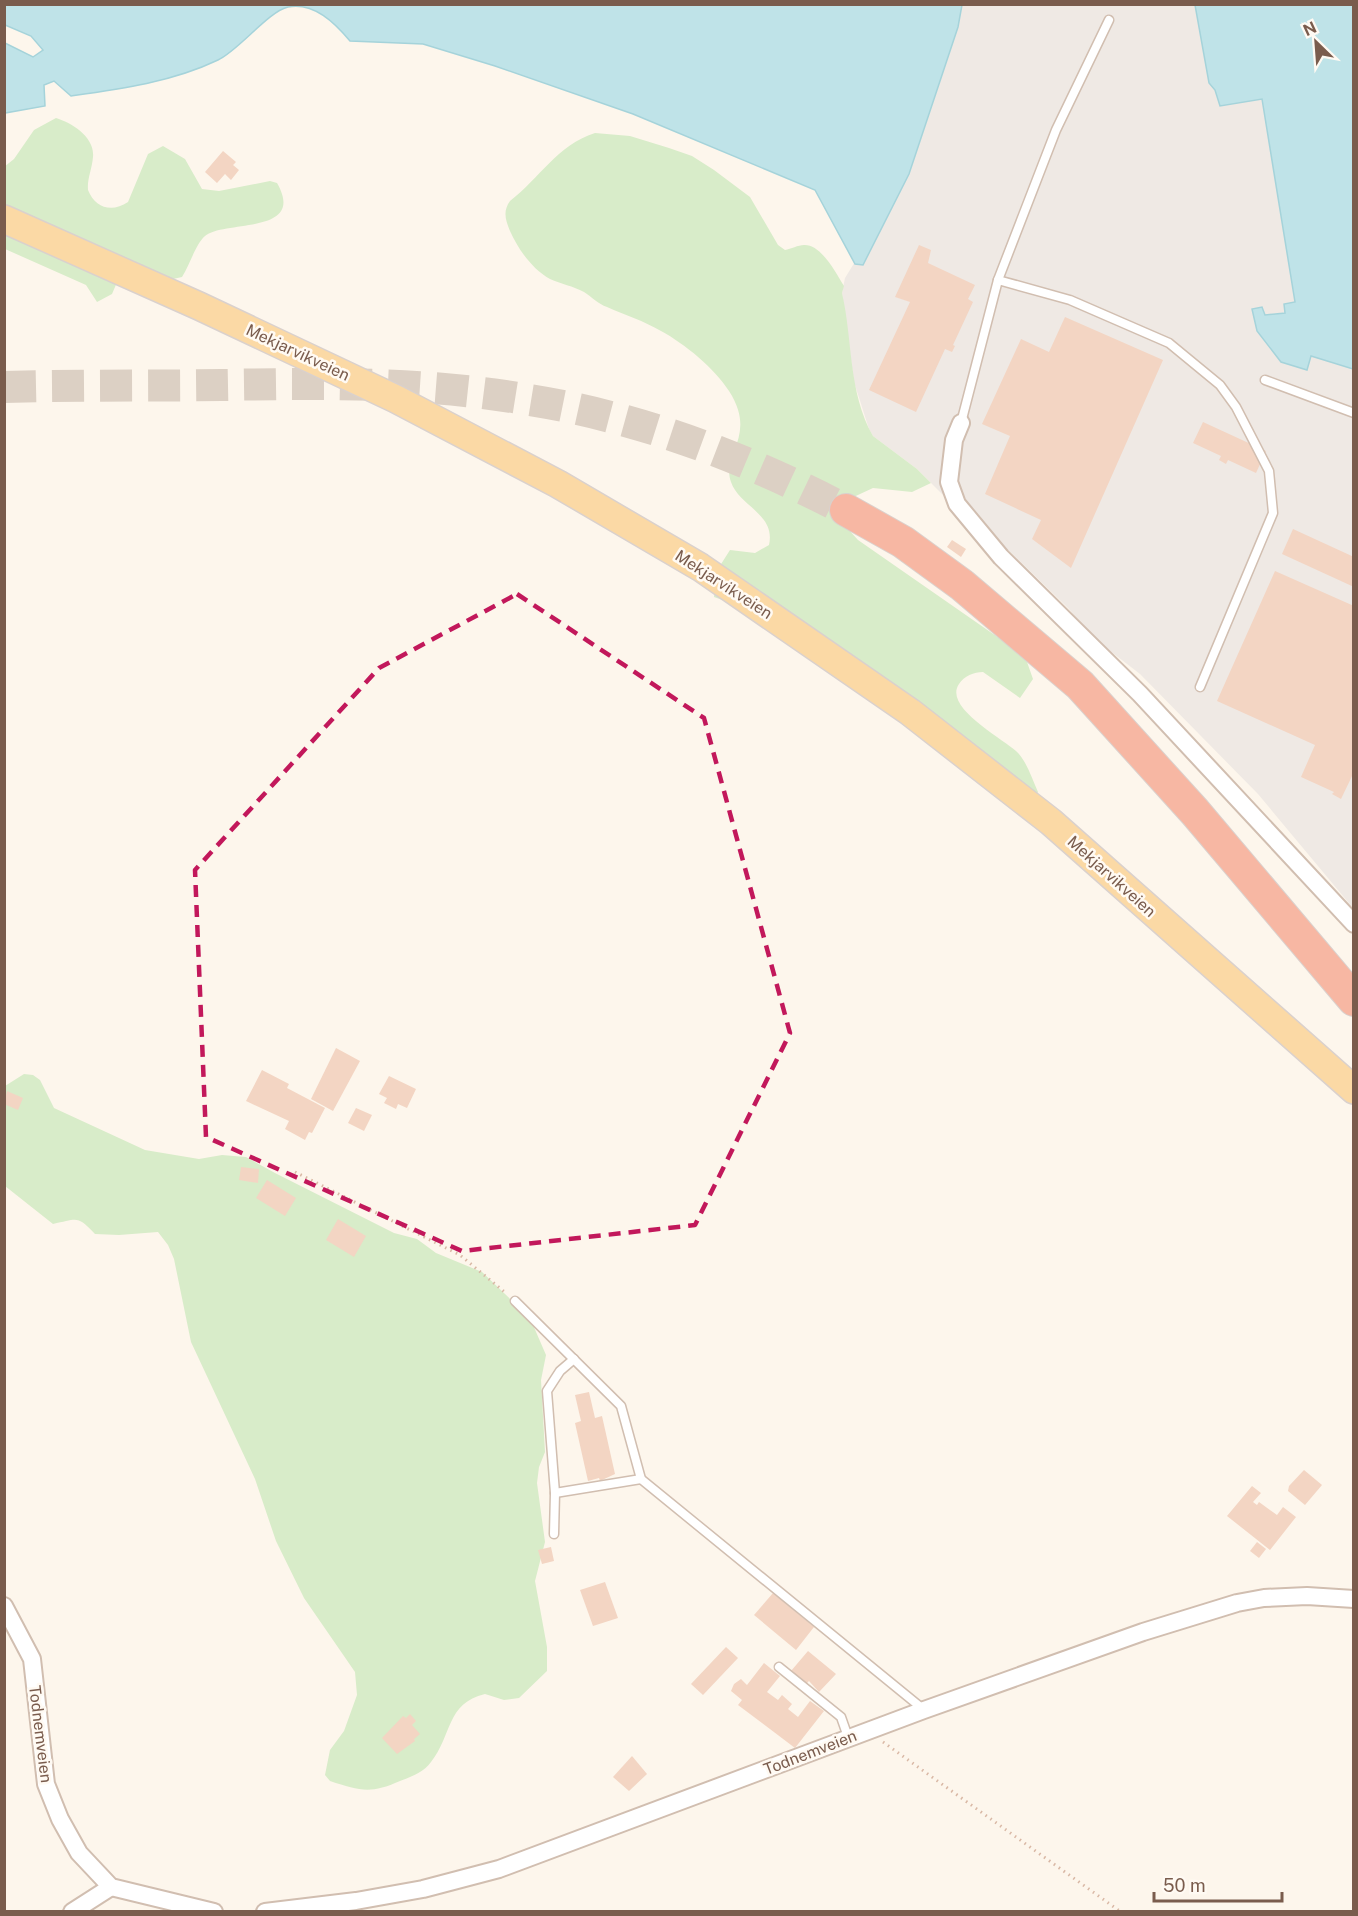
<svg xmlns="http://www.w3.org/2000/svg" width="1358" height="1916" font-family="'Public Sans',sans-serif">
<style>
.industrial{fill:#efe9e4}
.green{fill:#d8ecc9}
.water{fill:#bfe3e8;stroke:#a5d3da;stroke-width:1.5}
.building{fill:#f3d5c3}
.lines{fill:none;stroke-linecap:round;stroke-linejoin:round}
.highway-tunnel{stroke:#dcd0c4;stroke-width:32;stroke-dasharray:32 16;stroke-linecap:butt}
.lane-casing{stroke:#d1beb0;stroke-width:11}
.street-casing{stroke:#d1beb0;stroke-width:20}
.primary-casing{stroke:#dad1cd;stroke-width:30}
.highway-casing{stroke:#dad1cd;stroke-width:34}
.path{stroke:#d9b8a5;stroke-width:3;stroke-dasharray:1.5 4.5;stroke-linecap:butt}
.lane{stroke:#fff;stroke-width:8}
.street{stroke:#fff;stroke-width:16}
.primary{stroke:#fbd9a5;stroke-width:27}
.highway{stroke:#f7b7a3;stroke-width:32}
.marked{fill:none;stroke:#c2185b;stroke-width:4.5;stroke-dasharray:12 8;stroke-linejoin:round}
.labels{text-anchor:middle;stroke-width:5;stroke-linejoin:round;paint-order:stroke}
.street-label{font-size:16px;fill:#7a5c4d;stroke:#fffaf3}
</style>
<rect width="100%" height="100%" fill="#fdf6ec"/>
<!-- industrial -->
<path class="industrial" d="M962 5H1195L1209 83 1215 90 1220 105 1262 98 1295 303 1286 312 1265 315 1262 307 1253 309 1311 356 1353 369V908L1258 794 1140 674 1096 640 1068 608 998 540 964 516 917 469 873 436 869 429 854 382 842 293 845 278 909 174 958 27Z"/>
<!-- green -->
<g class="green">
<path d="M56 118C72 123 95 137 93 157 92 169 87 179 88 190 95 208 112 213 128 202L148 154 163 146 185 159 202 189 219 191 270 181 277 183C307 235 224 220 205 236 195 245 190 265 182 277L173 279 147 271 118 280 112 294 97 302 86 285 5 249 4 167 14 159 34 130Z"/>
<path d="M595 133 630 136 669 148 692 156 714 170 750 197 778 245 785 250C791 249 798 245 804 245 821 244 836 273 844 286L842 293C853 341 848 392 873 436L917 469 931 483 912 492 873 488 845 501 848 529 858 540 1009 645 1027 662 1033 679 1020 698 983 672C974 672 964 676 959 684 943 707 1002 738 1016 751 1027 761 1032 779 1038 792L1032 800 992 785 731 603 714 597 716 572 730 550 755 553 769 545C776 514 739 506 731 482 721 454 758 436 729 391 714 368 685 344 661 331 644 321 625 315 607 307 598 304 592 297 584 292 573 286 561 284 550 279 532 269 518 249 510 231 505 219 503 211 510 201 540 178 557 145 595 133Z"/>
<path d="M24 1074 33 1075 40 1080 54 1108 145 1150 199 1159 222 1155 246 1157 275 1173 394 1233 417 1239 436 1253 482 1272 530 1318 546 1355 541 1380 545 1452 539 1467 537 1483 545 1542 535 1581 547 1647V1671L519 1698 504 1700 485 1694C446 1703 452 1736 431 1762 424 1772 411 1777 400 1781 371 1794 360 1791 330 1781L325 1775 330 1750 344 1731 357 1695 355 1672 304 1598 276 1541 255 1479 191 1342 174 1259 168 1245 158 1232 119 1235 95 1234C77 1215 78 1219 53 1224L5 1186V1086Z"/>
</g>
<!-- water -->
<g class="water">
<path d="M5 4H962V5L958 27 909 174 863 265 855 264 815 190 633 114 495 66 423 44 350 41C335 23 314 2 288 7 269 11 238 51 218 60 172 82 121 89 71 96L54 81 44 85 45 106 5 113V43L33 57 43 50 31 36 5 25Z"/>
<path d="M1195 5H1353V369L1311 356 1307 370 1281 362 1257 331 1252 309 1262 307 1265 315 1285 313 1284 304 1295 302 1262 99 1220 106 1215 90 1209 83Z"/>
</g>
<!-- building -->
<g class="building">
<path d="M223 151 236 162 233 165 239 170 231 180 225 174 217 183 205 172Z"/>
<path d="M919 245 931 250 928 263 975 285 968 299 973 302 953 345 955 346 952 352 945 349 916 412 869 390 910 302 895 297Z"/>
<path d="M1065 317 1163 360 1071 568 1032 539 1041 520 985 494 1010 436 982 424 1021 339 1049 352Z"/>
<path d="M1203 422 1266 451 1256 473 1228 460 1226 464 1219 460 1221 456 1193 443Z"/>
<path d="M1293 529 1354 557V587L1282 554Z"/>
<path d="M952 540 966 549 961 557 947 547Z"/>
<path d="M1275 571 1354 606V772L1341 799 1332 794 1334 792 1301 777 1315 745 1217 701Z"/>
<path d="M336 1048 360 1061 333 1111 311 1099Z"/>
<path d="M262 1070 289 1084 287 1088 325 1108 312 1133 309 1132 305 1140 285 1129 289 1121 246 1101Z"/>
<path d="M389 1076 416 1089 407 1108 398 1104 396 1109 384 1103 387 1098 379 1094Z"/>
<path d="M7 1091 23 1098 18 1110 4 1104Z"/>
<path d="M356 1108 372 1115 364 1131 348 1123Z"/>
<path d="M241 1167 259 1169 258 1183 239 1180Z"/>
<path d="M267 1180 296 1198 285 1216 256 1198Z"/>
<path d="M338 1219 366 1236 354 1257 326 1240Z"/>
<path d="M589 1392 595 1418 602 1416 615 1474 600 1481 599 1478 588 1481 575 1423 581 1421 575 1395Z"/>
<path d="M1304 1470 1322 1485 1305 1505 1288 1491 1289 1486Z"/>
<path d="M1252 1486 1261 1493 1253 1502 1257 1505 1259 1502 1277 1515 1283 1507 1296 1517 1270 1550 1227 1516Z"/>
<path d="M1257 1542 1266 1549 1259 1558 1250 1551Z"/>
<path d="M551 1547 554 1561 542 1564 538 1550Z"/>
<path d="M605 1582 618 1618 593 1626 580 1590Z"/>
<path d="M773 1593 814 1627 796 1650 754 1615Z"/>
<path d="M726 1647 738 1658 703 1695 691 1684Z"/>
<path d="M808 1651 836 1674 819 1692 809 1681 806 1684 791 1671Z"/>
<path d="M764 1663 780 1676 767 1692 778 1700 782 1695 792 1704 788 1709 798 1717 810 1701 824 1711 795 1748 738 1705 742 1700 731 1691 734 1684 741 1679 747 1685Z"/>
<path d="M410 1714 416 1721 412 1725 420 1734 414 1739 415 1741 397 1754 382 1738 403 1716 406 1718Z"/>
<path d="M632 1756 647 1774 629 1791 613 1777Z"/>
</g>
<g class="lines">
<!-- highway-tunnel -->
<path class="highway-tunnel" d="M4 387C77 385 150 386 222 385 325 383 428 382 530 400 642 418 746 458 846 510"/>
<!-- lane casing -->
<g class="lane-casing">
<g id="lane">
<path d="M998 280 1070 300 1169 343 1220 385 1236 407 1269 471 1273 513 1200 687"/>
<path d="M1265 380 1354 413"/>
<path d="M961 423 998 280 1056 130 1109 20"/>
<path d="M515 1301 621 1406 641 1479 923 1709"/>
<path d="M555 1493 641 1479"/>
<path d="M554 1534 555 1493 547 1391 560 1371 574 1359"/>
<path d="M779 1667 841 1717 848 1737"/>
</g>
</g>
<!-- street casing -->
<g class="street-casing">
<g id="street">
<path d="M961 423 954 440 949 482 957 504 1001 557 1140 694 1354 924"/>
<path d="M4 1606 32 1659 46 1784 60 1819 79 1853 111 1887 214 1912"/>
<path d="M72 1912 111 1887"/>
<path d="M265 1912 356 1901 423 1889 499 1869 924 1710 1143 1632 1237 1603 1264 1598 1307 1596 1354 1599"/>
</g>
</g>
<!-- primary casing -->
<g class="primary-casing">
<path id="primary" d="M4 219 199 306 396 399 558 484 700 567 910 712 1051 822 1354 1090"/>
</g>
<!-- highway casing -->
<g class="highway-casing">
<path id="highway" d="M846 510 903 542 962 585 1080 685 1195 812 1354 1000"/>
</g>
<!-- path -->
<g class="path">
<path d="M295 1172 460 1255 507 1294"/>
<path d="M883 1742 1121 1912"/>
</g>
<!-- lane -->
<use href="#lane" class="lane"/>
<!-- street -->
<use href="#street" class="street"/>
<!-- primary -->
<use href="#primary" class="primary"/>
<!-- highway -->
<use href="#highway" class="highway"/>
</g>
<!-- marked area -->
<path class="marked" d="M517 594 704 718 790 1033 695 1225 462 1251 206 1137 195 870 379 668Z"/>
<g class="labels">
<!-- street labels -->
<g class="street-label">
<text transform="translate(298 352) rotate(25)" y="6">Mekjarvikveien</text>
<text transform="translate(724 584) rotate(33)" y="6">Mekjarvikveien</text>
<text transform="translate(1112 876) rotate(42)" y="6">Mekjarvikveien</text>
<text transform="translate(41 1734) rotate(83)" y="6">Todnemveien</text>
<text transform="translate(810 1752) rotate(-21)" y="6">Todnemveien</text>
</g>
</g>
<!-- border -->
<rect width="1358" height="1916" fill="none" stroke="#7a5c4d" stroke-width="12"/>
<!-- north arrow -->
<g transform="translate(1316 42) rotate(335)" stroke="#fffaf3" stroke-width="4.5" paint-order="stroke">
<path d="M0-4.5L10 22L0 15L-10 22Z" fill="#7a5c4d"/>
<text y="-9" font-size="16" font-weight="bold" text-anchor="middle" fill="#7a5c4d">N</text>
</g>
<!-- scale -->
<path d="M1154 1892v9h128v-9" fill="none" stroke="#7a5c4d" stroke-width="3"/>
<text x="1163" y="1892" font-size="18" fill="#7a5c4d" stroke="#fffaf3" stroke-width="4.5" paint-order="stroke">50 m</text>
</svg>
